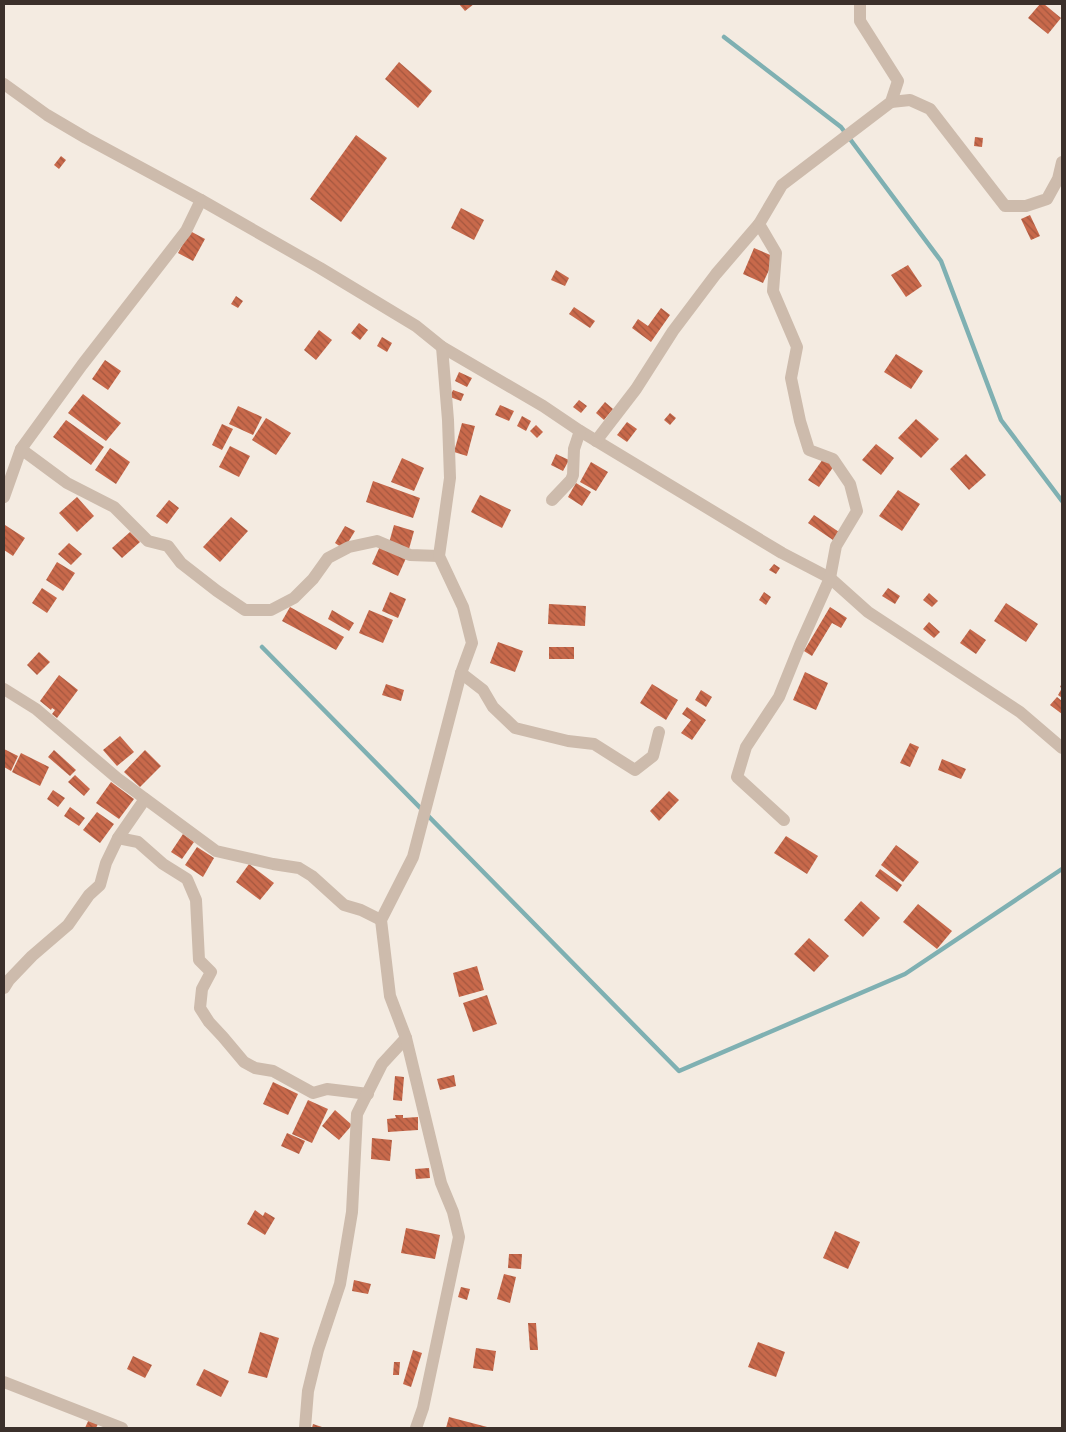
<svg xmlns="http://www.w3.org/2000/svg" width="1066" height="1432" font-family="'Fira Sans',sans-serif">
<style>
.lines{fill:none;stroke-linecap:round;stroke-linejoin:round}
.stream{stroke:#7fb0b2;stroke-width:4.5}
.building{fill:url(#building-back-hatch)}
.street{stroke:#cdbbac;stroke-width:12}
</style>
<defs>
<pattern id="building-back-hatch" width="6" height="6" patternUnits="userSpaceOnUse" patternTransform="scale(1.25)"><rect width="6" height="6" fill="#c8694b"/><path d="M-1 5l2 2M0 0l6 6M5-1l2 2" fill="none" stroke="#a4573f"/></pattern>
</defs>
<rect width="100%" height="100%" fill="#f4ebe1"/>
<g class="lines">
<!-- stream -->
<g class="stream">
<path d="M724 37 841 127 941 261 1001 420 1062 501"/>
<path d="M262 647 679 1071 905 974 1062 869"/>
</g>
</g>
<!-- building -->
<g class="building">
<path d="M459 4H474L465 11Z"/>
<path d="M1040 4H1044L1061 18 1048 34 1028 18Z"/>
<path d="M399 62 432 91 418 108 385 79Z"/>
<path d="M356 135 387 158 341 222 310 199Z"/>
<path d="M975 137 983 138 982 147 974 146Z"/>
<path d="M61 156 66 160 59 169 54 165Z"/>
<path d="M461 208 484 220 474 240 451 228Z"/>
<path d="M1030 215 1040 236 1031 240 1021 219Z"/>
<path d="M190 231 205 239 193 261 178 253Z"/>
<path d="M754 248 775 257 763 283 743 274Z"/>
<path d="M908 265 922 286 906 297 891 275Z"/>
<path d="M556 270 569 278 565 286 551 280Z"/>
<path d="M236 296 243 301 238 308 231 304Z"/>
<path d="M574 307 595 321 590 328 569 314Z"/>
<path d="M661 308 670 315 651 342 632 328 638 319 648 326Z"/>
<path d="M359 323 368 330 360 340 351 333Z"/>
<path d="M319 330 332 340 316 360 304 350Z"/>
<path d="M382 337 392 343 387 352 377 346Z"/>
<path d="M896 354 923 371 911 389 884 372Z"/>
<path d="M105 360 121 371 108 390 92 379Z"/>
<path d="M459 372 472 378 467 387 455 381Z"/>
<path d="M453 390 464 394 461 401 450 397Z"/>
<path d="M83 394 121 423 106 441 68 413Z"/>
<path d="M579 400 587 406 581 413 573 407Z"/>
<path d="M605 402 613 409 604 420 596 413Z"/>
<path d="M500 405 514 411 509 421 495 415Z"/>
<path d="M238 406 262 417 253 435 229 424Z"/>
<path d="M670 413 676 418 670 425 664 420Z"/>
<path d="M522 416 531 421 526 431 517 426Z"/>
<path d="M266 418 291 433 276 455 252 440Z"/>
<path d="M916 419 939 439 921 458 898 438Z"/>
<path d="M66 420 104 447 91 465 53 437Z"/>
<path d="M627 422 637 429 627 442 617 435Z"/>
<path d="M462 423 475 426 467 456 454 452Z"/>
<path d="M222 424 233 429 222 450 212 445Z"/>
<path d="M536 425 543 432 537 438 530 431Z"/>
<path d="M876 444 894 458 881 475 862 460Z"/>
<path d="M230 446 250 456 239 477 219 467Z"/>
<path d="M110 448 130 462 116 484 95 470Z"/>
<path d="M556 454 569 460 563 471 551 465Z"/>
<path d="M966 454 986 475 969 490 950 469Z"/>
<path d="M402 458 424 468 414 491 391 482Z"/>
<path d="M823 459 834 466 819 487 808 480Z"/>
<path d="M591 462 608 472 596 491 580 482Z"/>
<path d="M373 481 420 498 413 518 366 502Z"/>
<path d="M576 483 591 492 582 506 568 497Z"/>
<path d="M898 490 920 504 902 531 879 516Z"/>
<path d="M480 495 511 510 502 528 471 512Z"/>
<path d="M77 497 94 516 77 532 59 513Z"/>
<path d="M169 500 179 508 167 524 156 516Z"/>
<path d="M814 515 839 532 833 540 808 523Z"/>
<path d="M231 517 248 531 220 562 203 547Z"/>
<path d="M5 525 25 538 13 556 4 550Z"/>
<path d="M394 525 414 531 409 549 389 543Z"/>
<path d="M345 526 355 531 344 549 335 543Z"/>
<path d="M130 532 140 542 122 558 112 548Z"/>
<path d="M69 543 82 554 71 565 58 554Z"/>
<path d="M381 544 407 556 398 576 372 564Z"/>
<path d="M57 562 75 573 63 591 46 580Z"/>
<path d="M774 564 780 568 776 574 769 570Z"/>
<path d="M42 588 57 598 47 613 32 603Z"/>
<path d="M888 588 900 596 895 604 882 596Z"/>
<path d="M390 592 406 599 398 618 382 611Z"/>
<path d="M764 592 771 597 766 605 759 600Z"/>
<path d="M929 593 938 601 932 607 923 600Z"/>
<path d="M1006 603 1038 624 1026 642 994 621Z"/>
<path d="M549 604 586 606 585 626 548 624Z"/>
<path d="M290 607 344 637 336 650 282 621Z"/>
<path d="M830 607 847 618 841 628 832 623 812 656 804 651Z"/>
<path d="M332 610 354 623 349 631 328 619Z"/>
<path d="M369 610 393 620 383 643 359 633Z"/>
<path d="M929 622 940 632 934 638 923 629Z"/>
<path d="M970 629 986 640 976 654 960 643Z"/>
<path d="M498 642 523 651 515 672 490 663Z"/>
<rect x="549" y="647" width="25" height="12"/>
<path d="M39 652 50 662 37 675 27 665Z"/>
<path d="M805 672 828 683 816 710 793 700Z"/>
<path d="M59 675 78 690 57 718 52 714 55 710 52 708 51 710 40 701Z"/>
<path d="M1062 683V698L1058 695 1062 688 1060 687Z"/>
<path d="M386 684 404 690 401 701 382 695Z"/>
<path d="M652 684 678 700 666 720 640 703Z"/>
<path d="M701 690 712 697 706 707 695 700Z"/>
<path d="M1057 697 1062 701V714L1050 705Z"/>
<path d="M687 707 706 720 692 740 681 733 691 720 682 714Z"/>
<path d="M120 736 134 752 117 766 103 750Z"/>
<path d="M910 743 919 747 910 767 900 763Z"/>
<path d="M4 749 18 756 11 771 4 767Z"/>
<path d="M54 750 76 770 70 776 48 757Z"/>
<path d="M145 750 161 766 140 787 124 772Z"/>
<path d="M21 753 49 767 40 786 12 772Z"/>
<path d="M942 759 966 769 961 779 938 770Z"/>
<path d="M75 775 90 789 84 796 68 782Z"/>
<path d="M111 782 134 799 119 819 96 803Z"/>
<path d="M53 790 65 798 58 807 47 799Z"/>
<path d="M669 791 679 800 659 821 650 811Z"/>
<path d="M70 807 85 818 79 826 64 816Z"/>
<path d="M97 812 114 824 100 843 83 830Z"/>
<path d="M183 834 194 842 182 859 171 852Z"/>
<path d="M786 836 818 856 807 874 774 853Z"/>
<path d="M896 845 919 862 903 882 881 865Z"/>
<path d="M197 847 214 858 203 877 185 865Z"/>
<path d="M249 864 274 883 260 900 236 882Z"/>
<path d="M880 869 902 885 897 892 875 876Z"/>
<path d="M861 901 880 918 863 937 844 920Z"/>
<path d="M918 904 952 931 937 949 903 922Z"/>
<path d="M809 938 829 956 814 972 794 954Z"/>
<path d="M477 966 484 990 459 997 453 973Z"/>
<path d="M487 995 497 1024 473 1032 463 1003Z"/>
<path d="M454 1075 456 1086 440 1090 437 1079Z"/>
<path d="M395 1076 404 1077 402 1101 393 1100Z"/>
<path d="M273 1082 298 1094 288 1115 263 1104Z"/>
<path d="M308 1100 328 1109 312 1143 292 1134Z"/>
<path d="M335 1110 352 1125 339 1140 322 1126Z"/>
<path d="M395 1115H403V1118L418 1117V1130L388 1132 387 1119 396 1118Z"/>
<path d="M287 1133 305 1141 299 1154 281 1146Z"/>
<path d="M372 1138 392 1140 390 1161 371 1159Z"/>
<path d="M429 1168 430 1178 416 1179 415 1169Z"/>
<path d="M255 1210 263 1216 265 1212 275 1218 265 1235 247 1224Z"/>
<path d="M406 1228 440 1235 435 1259 401 1253Z"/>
<path d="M835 1231 860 1242 848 1269 823 1258Z"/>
<path d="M509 1254H522L521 1269 508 1268Z"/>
<path d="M504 1274 516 1277 510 1303 497 1299Z"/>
<path d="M354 1280 371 1284 368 1294 352 1291Z"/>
<path d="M461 1287 470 1289 467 1300 458 1297Z"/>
<path d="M528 1323H536L538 1350H530Z"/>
<path d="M260 1332 279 1338 267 1378 248 1373Z"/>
<path d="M758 1342 785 1352 776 1377 748 1367Z"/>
<path d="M476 1348 496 1351 493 1371 473 1368Z"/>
<path d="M413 1350 422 1353 411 1387 403 1384Z"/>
<path d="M133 1356 152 1365 145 1378 127 1369Z"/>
<path d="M394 1362H400L399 1375H393Z"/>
<path d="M204 1369 229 1381 221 1397 196 1385Z"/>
<path d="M449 1417 491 1428H446Z"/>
<path d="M89 1419 98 1424 96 1428H85Z"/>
<path d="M313 1424 325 1428H312Z"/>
</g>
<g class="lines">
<!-- street -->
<g class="street">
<path d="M4 84 47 115 86 138 201 200 320 268 416 326 442 347 543 406 580 431 782 553 830 578 868 612 1020 712 1062 748"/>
<path d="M891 102 910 100 930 109 1005 206H1026L1047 199 1058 179 1062 162"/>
<path d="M596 441 636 389 673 331 716 274 759 224"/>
<path d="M21 449 67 483 114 507 148 541 168 546 181 563 217 591 245 610H271L294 598 313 579 328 558 349 547 377 541 410 555 439 556"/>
<path d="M4 497 21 449 82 365 186 231 201 200"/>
<path d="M552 500 571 480 573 475 574 449 580 431"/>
<path d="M461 673 483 690 493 707 515 728 568 741 594 744 635 770 653 756 659 732"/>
<path d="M4 689 36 709 117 778 216 851 273 864 299 868 312 876 344 905 361 910 381 920"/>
<path d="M784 820 737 777 746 747 779 697 800 645 830 578 836 546 857 511 850 484 833 459 809 450 800 421 791 378 797 347 773 291 776 253 759 224 782 185 891 102 898 81 860 21V4"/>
<path d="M118 838 138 842 163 864 187 879 196 900 199 960 211 972 202 989 200 1008 209 1022 223 1037 244 1062 255 1068 273 1071 313 1093 327 1089 368 1094"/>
<path d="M4 988 9 980 32 956 68 925 89 895 100 885 106 863 118 838 145 799"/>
<path d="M4 1382 122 1428"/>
<path d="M305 1428 308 1391 318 1350 340 1284 352 1212 357 1114 382 1064 406 1038"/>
<path d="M416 1428 423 1408 459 1237 453 1212 441 1183 406 1038 390 996 381 920 413 857 461 673 472 643 463 607 439 556 450 478 448 420 442 347"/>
</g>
</g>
<!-- border -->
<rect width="1066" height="1432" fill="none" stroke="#3b302b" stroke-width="10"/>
</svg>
